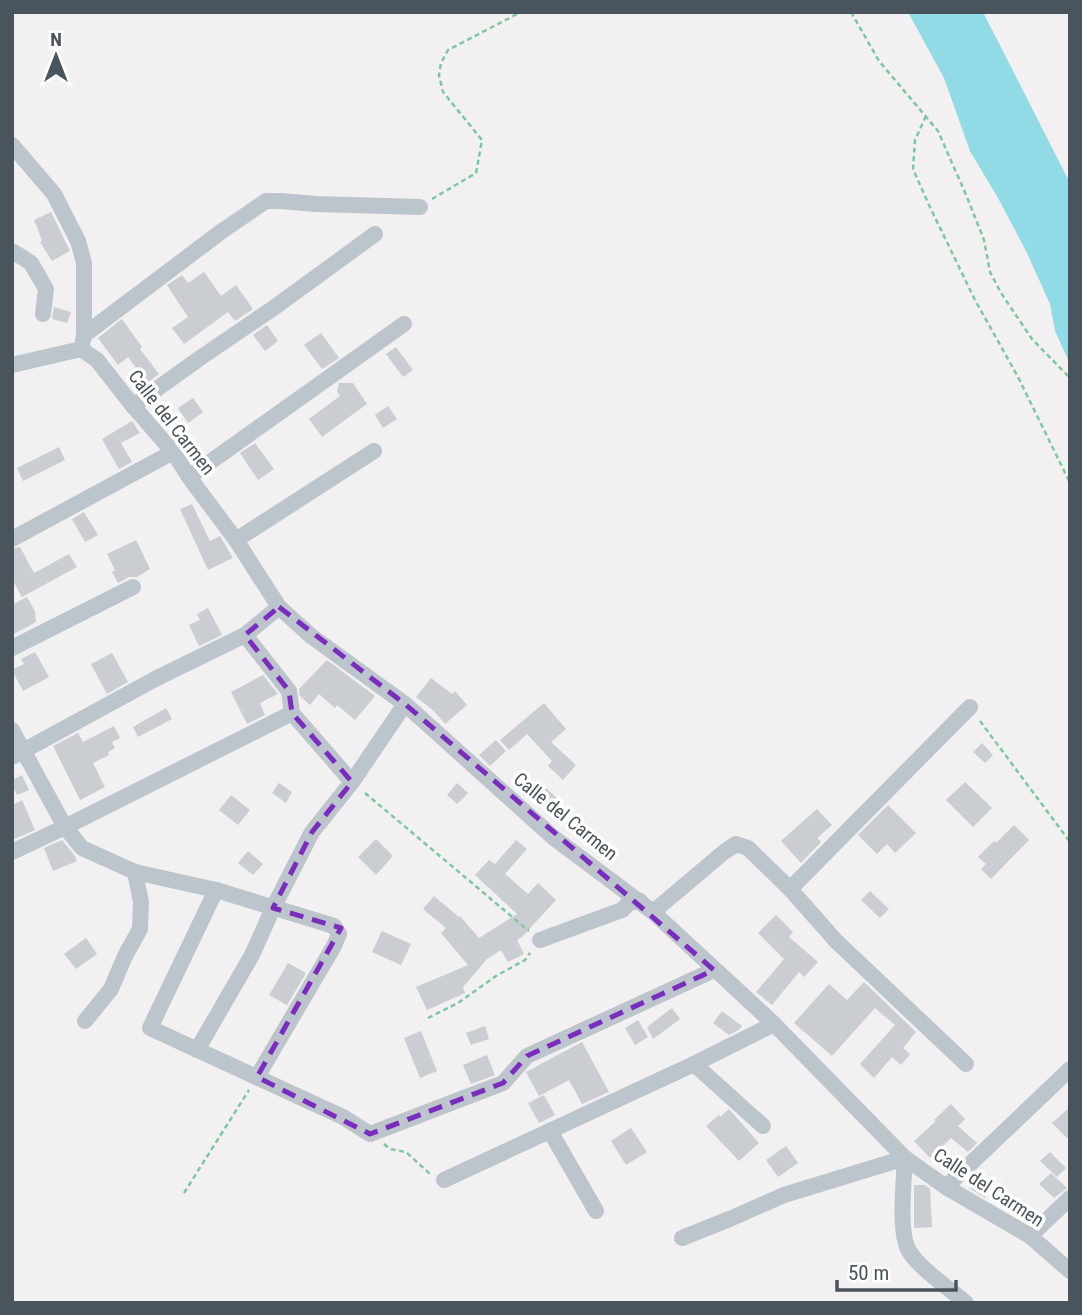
<svg xmlns="http://www.w3.org/2000/svg" width="1082" height="1315" font-family="'Roboto Condensed',sans-serif">
<style>
.water{fill:#91dbe7}
.building{fill:#cacdd2}
.lines{fill:none;stroke-linecap:round;stroke-linejoin:round}
.path{stroke:#7bc99d;stroke-width:2.5;stroke-dasharray:5 3.5;stroke-linecap:butt}
.street{stroke:#bcc5cc;stroke-width:16}
.marked{fill:none;stroke:#7b2cbf;stroke-width:5;stroke-dasharray:14 9;stroke-linejoin:round}
.labels{text-anchor:middle;stroke-width:7;stroke-linejoin:round;paint-order:stroke}
.street-label{font-size:19px;fill:#49545c;stroke:#fff}
</style>
<rect width="100%" height="100%" fill="#f2f0f0"/>
<!-- water -->
<path class="water" d="M908 12H983L1070 183V364L1055 331 1050 304 1026 251 998 198 970 151 944 78Z"/>
<!-- building -->
<g class="building">
<path d="M51 212 70 251 52 261 40 242 42 240 34 220Z"/>
<path d="M204 272 221 296 236 285 253 309 235 321 228 312 184 344 172 328 188 317 167 285 182 275 188 283Z"/>
<path d="M54 307 71 312 67 323 52 319Z"/>
<path d="M122 319 142 347 140 349 159 374 147 383 128 357 118 365 98 338Z"/>
<path d="M267 325 278 341 265 351 253 335Z"/>
<path d="M321 333 339 358 322 369 304 345Z"/>
<path d="M396 347 413 370 403 377 386 354Z"/>
<path d="M339 383H353L367 404 322 437 309 419 340 396 337 391Z"/>
<path d="M193 398 203 412 188 423 178 408Z"/>
<path d="M388 406 397 419 383 428 375 415Z"/>
<path d="M132 421 140 433 121 443 132 462 119 469 102 439Z"/>
<path d="M255 443 274 469 258 480 240 453Z"/>
<path d="M59 447 65 460 23 481 17 468Z"/>
<path d="M192 504 210 541 220 536 233 558 208 570 180 509Z"/>
<path d="M84 512 98 535 85 542 72 519Z"/>
<path d="M136 540 150 569 137 577H129L118 583 112 572 115 570 107 554Z"/>
<path d="M20 547 34 573 69 554 77 567 22 597 12 579V549Z"/>
<path d="M27 597 35 611 36 622 12 635V605Z"/>
<path d="M208 608 222 635 199 646 189 625 200 620 197 614Z"/>
<path d="M35 652 49 677 23 691 12 670 24 664 21 659Z"/>
<path d="M112 653 128 682 107 694 91 664Z"/>
<path d="M327 660 375 696 355 720 337 705 335 708 319 694 310 705 300 696 299 689Z"/>
<path d="M263 675 278 694 260 703 265 715 247 724 231 692Z"/>
<path d="M431 678 452 694 455 691 467 705 445 724 434 711 416 697Z"/>
<path d="M544 703 566 729 551 742 576 765 563 780 548 766 552 761 527 734 509 750 500 740Z"/>
<path d="M166 708 172 719 138 737 133 727Z"/>
<path d="M114 726 120 738 112 742 115 748 108 752 109 755 93 763 105 787 80 800 53 746 78 733 83 742Z"/>
<path d="M496 740 506 751 490 766 479 755Z"/>
<path d="M982 743 993 755 985 763 973 752Z"/>
<path d="M22 775 29 790 17 795 12 785V780Z"/>
<path d="M965 782 992 808 973 827 946 800Z"/>
<path d="M279 783 292 792 286 803 272 793Z"/>
<path d="M457 783 468 793 457 804 447 795Z"/>
<path d="M545 787 560 801 551 812 535 797Z"/>
<path d="M231 795 250 810 238 825 219 810Z"/>
<path d="M22 800 35 830 12 840V805Z"/>
<path d="M888 805 916 833 895 853 887 844 877 854 858 835Z"/>
<path d="M817 809 832 825 817 838 821 842 801 863 781 841Z"/>
<path d="M1014 825 1029 840 991 879 981 869 986 864 978 857 994 841 996 843Z"/>
<path d="M376 839 393 856 376 875 358 857Z"/>
<path d="M62 840 75 856 77 861 53 871 44 848Z"/>
<path d="M516 840 527 849 505 874 528 894 538 883 556 900 522 937 517 940 524 954 508 962 501 950 487 959 463 987 465 993 427 1010 416 987 468 965 441 933 446 928 423 909 434 896 459 917 460 916 479 938 517 914 475 875 489 860 495 864Z"/>
<path d="M248 851 263 864 253 875 238 863Z"/>
<path d="M870 891 889 909 880 918 861 900Z"/>
<path d="M776 915 793 932 789 937 818 962 804 977 799 972 772 1005 756 992 784 959 758 933Z"/>
<path d="M382 931 411 944 401 965 372 952Z"/>
<path d="M86 938 97 954 76 969 64 954Z"/>
<path d="M288 963 306 973 287 1005 269 995Z"/>
<path d="M864 982 916 1032 903 1048 910 1054 901 1065 892 1057 874 1078 860 1064 895 1025 875 1008 832 1056 794 1023 829 984 847 1000Z"/>
<path d="M672 1008 680 1019 653 1039 647 1027Z"/>
<path d="M722 1011 742 1026 740 1029 729 1035 713 1023Z"/>
<path d="M638 1020 648 1037 635 1045 625 1028Z"/>
<path d="M485 1026 489 1039 471 1045 466 1033Z"/>
<path d="M421 1031 437 1071 420 1078 404 1038Z"/>
<path d="M582 1042 609 1092 582 1104 569 1080 539 1096 526 1072Z"/>
<path d="M487 1055 495 1075 471 1084 463 1065Z"/>
<path d="M544 1095 555 1115 539 1123 528 1103Z"/>
<path d="M951 1104 965 1119 958 1126 977 1143 968 1152 951 1138 930 1158 914 1141 936 1121 934 1120Z"/>
<path d="M1070 1107V1141L1052 1123Z"/>
<path d="M729 1109 759 1143 739 1161 706 1126 719 1115 720 1117Z"/>
<path d="M631 1128 647 1152 626 1165 611 1141Z"/>
<path d="M786 1146 798 1163 778 1177 766 1160Z"/>
<path d="M1050 1152 1066 1168 1057 1177 1040 1161Z"/>
<path d="M1051 1173 1067 1188 1054 1198 1039 1184Z"/>
<path d="M976 1176 992 1185 985 1198 969 1188Z"/>
<path d="M914 1185H925L930 1189 932 1227 914 1228Z"/>
</g>
<g class="lines">
<!-- path -->
<g class="path">
<path d="M851 12 879 61 938 131 967 197 984 240 990 272 1001 293 1032 339 1070 378"/>
<path d="M926 116 915 140 913 169 928 203 975 300 1018 377 1070 483"/>
<path d="M432 199 476 173 482 140 443 92 439 75 441 63 448 50 521 12"/>
<path d="M980 721 1070 842"/>
<path d="M365 793 529 931"/>
<path d="M428 1018 458 1003 496 976 525 960 530 953"/>
<path d="M384 1144 390 1149 406 1152 430 1174"/>
<path d="M184 1193 249 1090"/>
</g>
<!-- street -->
<g class="street">
<path d="M12 145 54 194 78 241 84 263V335L83 341"/>
<path d="M12 251 31 263 46 289 43 314"/>
<path d="M84 335 222 231 266 201H280L316 204 420 207"/>
<path d="M81 349 97 360 133 406 173 452 189 477 236 540 279 607 311 636 405 704 554 838 653 912 774 1024 905 1158 946 1187 1030 1236 1070 1271"/>
<path d="M12 365 81 349"/>
<path d="M133 406 200 358 275 307 375 234"/>
<path d="M189 477 404 324"/>
<path d="M12 539 173 452"/>
<path d="M236 540 374 451"/>
<path d="M245 635 289 691 292 713 352 782"/>
<path d="M12 648 133 587"/>
<path d="M12 730 65 827 82 848 135 872 216 890 334 926 339 934 334 946 257 1077"/>
<path d="M12 757 157 678 245 635 279 607"/>
<path d="M12 852 65 827 292 713"/>
<path d="M790 889 970 707"/>
<path d="M216 890 150 1028 343 1117 370 1134 503 1083 527 1056 714 970"/>
<path d="M653 912 724 852 736 844 748 848 790 889 836 941 966 1064"/>
<path d="M540 940 622 910 629 903 640 901"/>
<path d="M85 1021 111 989 125 956 140 929 141 902 135 872"/>
<path d="M197 1050 252 955 273 908 312 832 352 782 405 704"/>
<path d="M694 1064 763 1126"/>
<path d="M550 1131 596 1211"/>
<path d="M444 1180 694 1064 774 1024"/>
<path d="M946 1187 1070 1069"/>
<path d="M1030 1236 1070 1198"/>
<path d="M682 1238 732 1218 784 1195 905 1158C904 1180 898 1233 909 1251 920 1269 950 1289 966 1303"/>
</g>
</g>
<!-- marked area -->
<path class="marked" d="M279 607 405 704 714 970 527 1056 503 1083 370 1134 257 1077 341 928 273 908 312 832 352 782 292 713 289 691 245 635Z"/>
<g class="labels">
<!-- street labels -->
<g class="street-label">
<text transform="translate(172 422) rotate(52)" y="7">Calle del Carmen</text>
<text transform="translate(566 816) rotate(39)" y="7">Calle del Carmen</text>
<text transform="translate(989 1187) rotate(33)" y="7">Calle del Carmen</text>
</g>
</g>
<!-- border -->
<rect width="1082" height="1315" fill="none" stroke="#49545c" stroke-width="28"/>
<!-- north arrow -->
<g transform="translate(56 56)" stroke="#ffffff" stroke-width="5" paint-order="stroke">
<path d="M0-5L12 26L0 18L-12 26Z" fill="#49545c"/>
<text y="-10" font-size="19" font-weight="bold" text-anchor="middle" fill="#49545c">N</text>
</g>
<!-- scale -->
<path d="M837 1280v10h119v-10" fill="none" stroke="#49545c" stroke-width="3.5"/>
<text x="848" y="1280" font-size="21" fill="#49545c" stroke="#ffffff" stroke-width="5" paint-order="stroke">50 m</text>
</svg>
